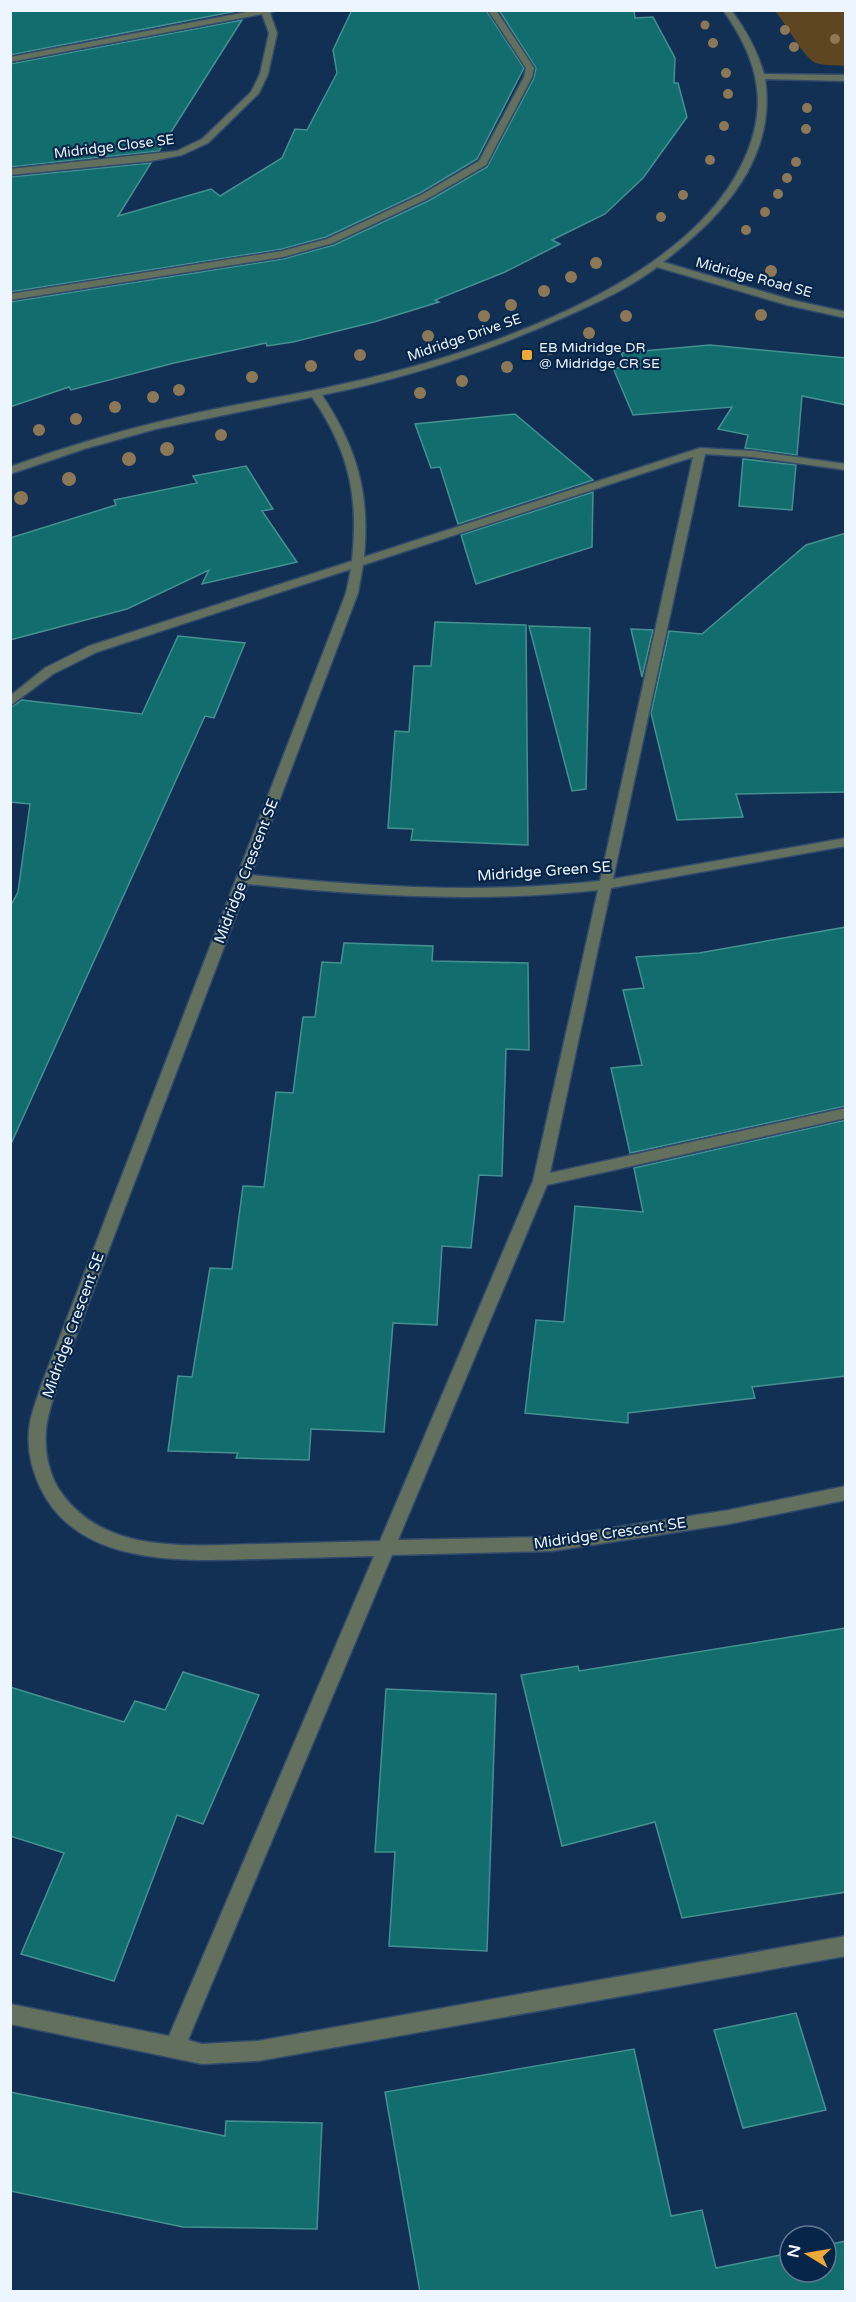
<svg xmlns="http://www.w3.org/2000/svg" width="856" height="2302" font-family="'Varela Round',sans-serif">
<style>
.green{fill:#5e4622}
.building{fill:#126e6e;stroke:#459191;stroke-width:1.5}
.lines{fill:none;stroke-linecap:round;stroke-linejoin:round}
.minor-casing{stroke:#314b6c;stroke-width:3}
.minor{fill:#63705d;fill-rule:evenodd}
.tree{fill:#8c7856}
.poi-dot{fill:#eca93a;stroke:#072549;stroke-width:2}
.labels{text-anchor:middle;stroke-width:4.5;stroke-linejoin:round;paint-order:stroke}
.far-street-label{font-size:14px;fill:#edf5fe;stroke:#072549}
.far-poi-label{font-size:14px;fill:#edf5fe;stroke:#072549;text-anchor:start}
.street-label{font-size:15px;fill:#edf5fe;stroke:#072549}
</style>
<rect width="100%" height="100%" fill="#122f54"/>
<!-- green -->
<path class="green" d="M775 11H845V66C836 65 825 66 816 63 805 60 785 22 775 11Z"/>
<!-- building -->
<g class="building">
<path d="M10 10H242L10 55Z"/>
<path d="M352 10H486L524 68 477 159 420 193 326 237 282 249 10 292V177L151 163 118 216 211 189 220 196 282 158 295 129 307 130 337 73 333 50Z"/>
<path d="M499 10H634L635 18 653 17 675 58 674 83H678L687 117 643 178 605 214 552 240 560 244 505 272 435 300 439 302 374 322 293 342 267 346 266 343 174 363 71 390 69 387 10 407V302L283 259 334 245 428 201 487 167 534 78 536 68Z"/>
<path d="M242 20 159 151 10 167V64Z"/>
<path d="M710 345 846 358V405L802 396 797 455 745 448 748 435 718 429 732 407 633 415 613 368 628 367 621 353Z"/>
<path d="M515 414 593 480 458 524 440 467 431 468 415 424Z"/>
<path d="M743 459 796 465 792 510 739 506Z"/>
<path d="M246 466 273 509 262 511 297 562 202 584 209 570 127 609 10 640V538L116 505 114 500 197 483 193 476Z"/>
<path d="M593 492 592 547 476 584 461 535Z"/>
<path d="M846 533V792L736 794 743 817 677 820 651 713 669 631 702 634 806 545Z"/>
<path d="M435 622 526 625 528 845 411 840 413 829 388 828 395 731 409 732 414 666H431Z"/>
<path d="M529 626 590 628 586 789 572 791Z"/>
<path d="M631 629 653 630 642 677Z"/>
<path d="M178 636 245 643 214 718 205 716 10 1146V907L18 892 30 804 10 802V708L22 700 142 714Z"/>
<path d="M846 927V1106L630 1153 611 1068 642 1065 623 990 644 988 636 957 699 953Z"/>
<path d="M344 943 433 946 432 961 528 963 529 1050 506 1049 502 1176 479 1175 471 1248 442 1246 437 1325 393 1323 384 1432 311 1429 309 1460 236 1458 238 1453 168 1451 178 1376 192 1377 210 1268 232 1269 243 1186 264 1187 276 1092 293 1093 303 1017H315L322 962 341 963Z"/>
<path d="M846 1120V1376L752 1387 755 1398 628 1413V1423L525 1413 536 1320 564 1322 575 1206 643 1212 634 1168Z"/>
<path d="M846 1628V1892L682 1918 655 1822 562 1846 521 1675 578 1666 579 1671Z"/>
<path d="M183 1672 259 1695 203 1824 177 1815 114 1981 21 1954 64 1853 10 1836V1687L124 1722 135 1701 165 1710Z"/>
<path d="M386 1689 496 1694 487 1951 389 1946 395 1852H375Z"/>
<path d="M796 2013 826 2110 743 2128 714 2030Z"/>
<path d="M634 2049 671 2216 702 2210 716 2268 790 2253V2272H826V2245L846 2241V2292H420L385 2092Z"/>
<path d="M10 2092 225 2136 226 2121 322 2123 317 2229 183 2227 10 2191Z"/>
</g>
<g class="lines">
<!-- minor casing -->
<g class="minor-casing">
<g id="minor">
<path d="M257 10H276L270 13 277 33 268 74 259 93 208 143 182 155 151 161 10 175V169L177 151 202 139 251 92 260 74 269 33 262 14 10 62V57Z"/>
<path d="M488 10H496L534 68 532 77 486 165 427 199 333 243 283 257 10 300V294L282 251 327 239 421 195 479 161 524 77 526 68Z"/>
<path d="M723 10H731C746 30 757 50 764 74L846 75V81L765 79C777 159 721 218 663 262L792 300 846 312V318L787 305 657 267C631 287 599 302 569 315 490 351 407 378 322 395 357 448 370 493 364 557L700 448 753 451 846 464V470L753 457 705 454 613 879 846 838V846L611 888 550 1173 846 1108V1118L547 1185 398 1540 552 1537 729 1510 846 1486V1500L729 1524 552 1551 392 1555 188 2040 202 2044 258 2041 846 1936V1956L258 2061 202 2064 10 2024V2004L169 2036 374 1556C336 1557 298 1558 260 1559 186 1561 78 1568 40 1487 32 1470 27 1450 29 1430 30 1415 37 1400 41 1386L346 593 351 569 97 652 53 674 10 706V696L45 668 89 646 352 561C359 496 349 451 312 397L156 429 84 449 10 474V467C64 447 119 431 175 418 231 404 288 397 343 384 470 356 680 289 741 166 770 108 760 62 723 10ZM693 457 600 881C483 894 367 887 251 875L358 593 363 565ZM248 884C364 896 481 903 598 890L533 1181 380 1541C341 1542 301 1543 262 1544 195 1545 108 1556 63 1495 49 1477 44 1452 46 1430 47 1415 53 1400 57 1386Z"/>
</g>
</g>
<!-- minor -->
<use href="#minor" class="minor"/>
</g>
<!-- trees -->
<g class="tree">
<circle cx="705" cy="25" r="4.5"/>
<circle cx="785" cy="30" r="5"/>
<circle cx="835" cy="39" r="5"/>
<circle cx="713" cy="43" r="5"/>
<circle cx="794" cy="47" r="5"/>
<circle cx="726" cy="73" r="5"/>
<circle cx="728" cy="94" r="5"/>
<circle cx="807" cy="108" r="5"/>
<circle cx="724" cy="126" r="5"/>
<circle cx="806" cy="129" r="5"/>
<circle cx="710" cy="160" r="5"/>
<circle cx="796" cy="162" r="5"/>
<circle cx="787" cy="178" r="5"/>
<circle cx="778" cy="194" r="5"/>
<circle cx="683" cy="195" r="5"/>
<circle cx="765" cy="212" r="5"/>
<circle cx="661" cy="217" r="5"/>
<circle cx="746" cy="230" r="5"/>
<circle cx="596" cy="263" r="6"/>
<circle cx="771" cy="271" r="6"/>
<circle cx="571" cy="277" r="6"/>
<circle cx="544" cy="291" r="6"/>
<circle cx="511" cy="305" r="6"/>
<circle cx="761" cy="315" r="6"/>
<circle cx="484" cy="316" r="6"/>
<circle cx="626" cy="316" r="6"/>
<circle cx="589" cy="333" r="6"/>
<circle cx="428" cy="336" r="6"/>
<circle cx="550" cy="349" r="6"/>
<circle cx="360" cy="355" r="6"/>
<circle cx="311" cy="366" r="6"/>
<circle cx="507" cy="367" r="6"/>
<circle cx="252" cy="377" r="6"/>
<circle cx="462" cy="381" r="6"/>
<circle cx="179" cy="390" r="6"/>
<circle cx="420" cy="393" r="6"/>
<circle cx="153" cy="397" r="6"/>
<circle cx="115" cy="407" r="6"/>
<circle cx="76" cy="419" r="6"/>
<circle cx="39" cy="430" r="6"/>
<circle cx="221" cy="435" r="6"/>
<circle cx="167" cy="449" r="7"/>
<circle cx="129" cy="459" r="7"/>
<circle cx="69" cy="479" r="7"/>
<circle cx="21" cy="498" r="7"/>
</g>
<!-- markers -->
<rect class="poi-dot" x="521" y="349" width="12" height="12" rx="3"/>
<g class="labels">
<!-- far-street labels -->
<g class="far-street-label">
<text transform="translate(114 146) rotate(-7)" y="5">Midridge Close SE</text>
<text transform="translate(754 277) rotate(15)" y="5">Midridge Road SE</text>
<text transform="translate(464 337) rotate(-19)" y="5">Midridge Drive SE</text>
</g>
<!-- far-poi labels -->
<g class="far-poi-label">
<text x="539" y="352">EB Midridge DR<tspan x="539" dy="16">@ Midridge CR SE</tspan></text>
</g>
<!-- street labels -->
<g class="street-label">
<text transform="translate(246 871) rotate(-69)" y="5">Midridge Crescent SE</text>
<text transform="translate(544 871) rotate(-4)" y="5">Midridge Green SE</text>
<text transform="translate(73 1325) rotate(-70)" y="5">Midridge Crescent SE</text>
<text transform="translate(610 1533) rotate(-8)" y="5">Midridge Crescent SE</text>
</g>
</g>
<!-- border -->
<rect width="856" height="2302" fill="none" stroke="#edf5fe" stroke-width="24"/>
<!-- north arrow -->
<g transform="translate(808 2254) rotate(281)"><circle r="28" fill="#072549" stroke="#637891" stroke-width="1.5"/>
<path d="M0-4.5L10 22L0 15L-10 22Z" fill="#eca93a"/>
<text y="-9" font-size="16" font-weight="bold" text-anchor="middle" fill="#edf5fe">N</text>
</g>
</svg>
